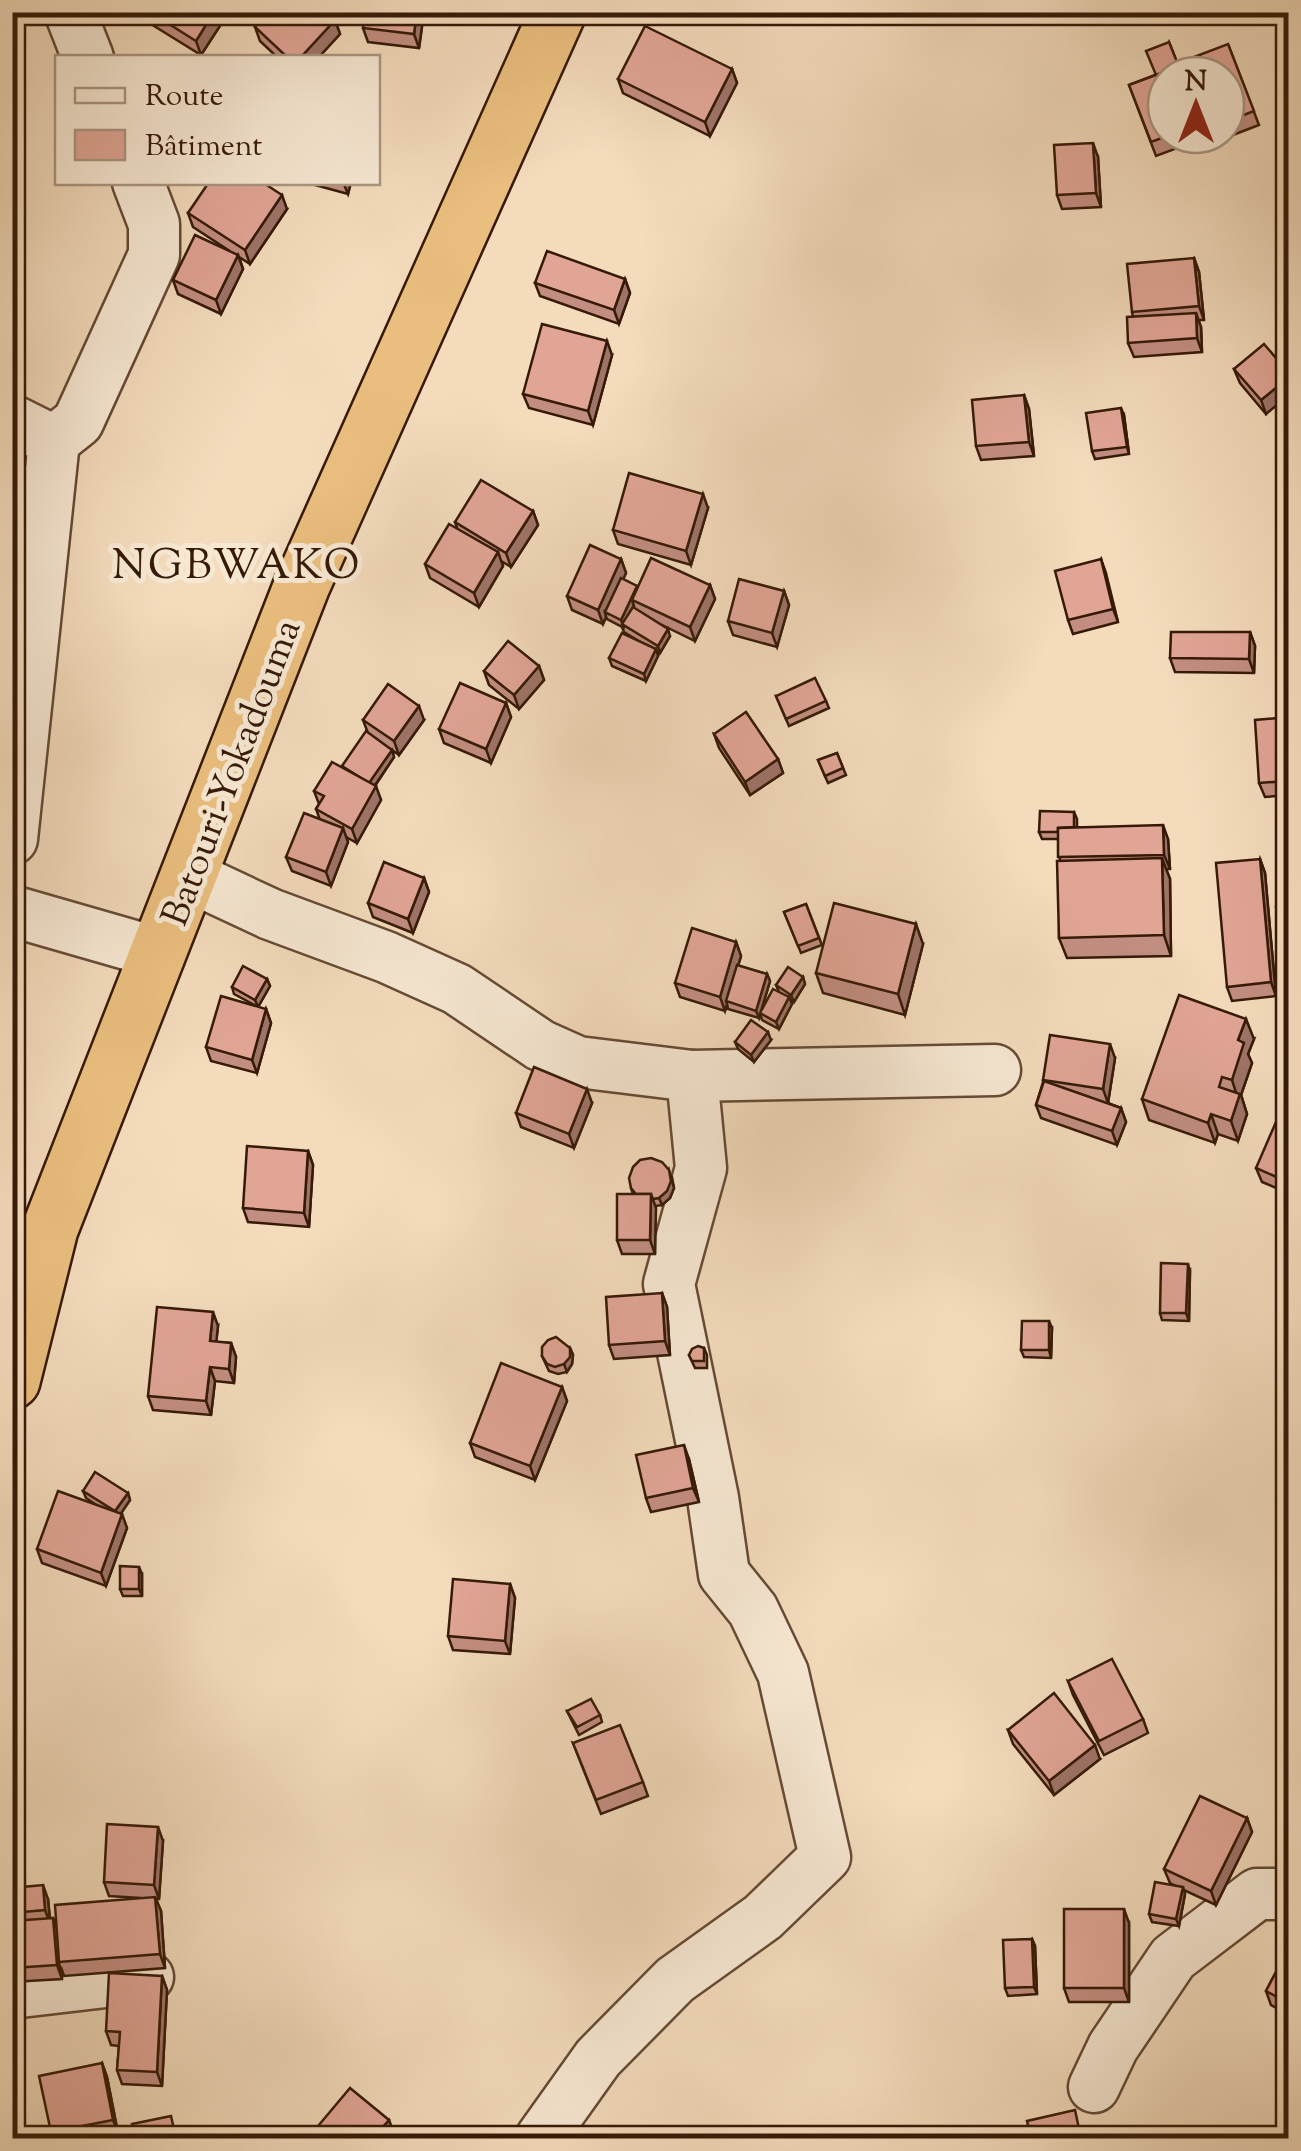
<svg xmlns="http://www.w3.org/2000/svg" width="1301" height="2151" font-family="'Sorts Mill Goudy',serif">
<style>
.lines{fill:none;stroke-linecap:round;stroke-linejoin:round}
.minor-casing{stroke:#654a34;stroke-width:55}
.highway-casing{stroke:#361a07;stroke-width:60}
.minor{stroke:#f7e8d3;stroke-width:50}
.highway{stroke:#eabe7e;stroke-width:55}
.wall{fill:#c28e81;stroke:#361a07;stroke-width:2.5}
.shaded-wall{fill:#9e7469;stroke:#361a07;stroke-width:2.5}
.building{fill:#e1a596;stroke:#361a07;stroke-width:2.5}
.labels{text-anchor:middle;stroke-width:10;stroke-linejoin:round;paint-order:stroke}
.street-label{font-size:38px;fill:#361a07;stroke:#f7e8d3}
.quarter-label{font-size:42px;letter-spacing:2.5px;fill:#361a07;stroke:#f7e8d3}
</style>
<rect width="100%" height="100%" fill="#f3dbbc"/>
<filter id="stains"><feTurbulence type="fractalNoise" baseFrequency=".002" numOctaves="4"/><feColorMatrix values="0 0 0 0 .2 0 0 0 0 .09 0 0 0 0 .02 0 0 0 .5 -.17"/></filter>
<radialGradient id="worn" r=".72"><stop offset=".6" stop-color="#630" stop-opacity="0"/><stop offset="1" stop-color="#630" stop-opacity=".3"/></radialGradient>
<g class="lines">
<!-- minor casing -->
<g class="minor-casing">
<g id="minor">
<path d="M70 12 88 58"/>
<path d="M12 420 54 441 78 422 154 255V224L138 182"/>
<path d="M12 839 54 441"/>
<path d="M191 877 270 914 386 957 457 989 540 1045 578 1062 692 1076 995 1070"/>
<path d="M12 911 158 953"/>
<path d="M12 1993 148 1977"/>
<path d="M1094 2087 1113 2047 1173 1958 1257 1894H1288"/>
<path d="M541 2138 598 2058 675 1980 763 1917 825 1857 783 1673 753 1610 724 1574 713 1498 669 1284 701 1168 692 1076"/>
</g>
</g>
<!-- highway casing -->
<g class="highway-casing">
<path id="highway" d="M12 1381 50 1229 302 585 558 12"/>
</g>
<!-- minor -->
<use href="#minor" class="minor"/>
<!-- highway -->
<use href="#highway" class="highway"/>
</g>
<!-- wall -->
<g class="wall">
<path d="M143 12H226L227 15 201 55 146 21Z"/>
<path d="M365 12H424L419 48 368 42 363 28Z"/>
<path d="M335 20 340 34 318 58H278L260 41 255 27Z"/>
<path d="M1169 42 1182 75H1166V135H1198L1199 140 1156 156 1129 85 1155 75Z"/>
<path d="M1228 44 1259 125 1225 138 1224 135H1226Z"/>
<path d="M732 69 737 83 710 136 623 93 618 79Z"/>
<path d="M1098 157 1101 207 1062 209 1057 195Z"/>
<path d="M304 182H351L348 194Z"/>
<path d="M287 209 250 264 239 257 243 269 221 314 178 294 173 280 228 250 193 227 188 213Z"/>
<path d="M1194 258 1199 272 1204 320H1198L1201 327 1202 352 1134 357 1128 343 1133 317 1132 312Z"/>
<path d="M625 279 630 293 619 324 540 296 535 283Z"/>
<path d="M612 355 593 425 529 408 523 394Z"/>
<path d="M1234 369 1288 372 1266 414 1240 383Z"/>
<path d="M1024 395 1029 409 1034 456 981 460 976 446Z"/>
<path d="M1124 415 1129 454 1095 459 1092 451Z"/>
<path d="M708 508 691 565 618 544 613 530Z"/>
<path d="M533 511 538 525 511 567 501 561 503 566 479 607 430 578 425 564 457 528 455 522Z"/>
<path d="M621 559 626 573 623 579 637 586 710 585 715 599 695 641 660 624 670 636 660 653 657 651 658 656 646 681 612 666 609 658 642 643 624 632 622 627 607 619 606 617 603 624 572 610 567 596Z"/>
<path d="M1101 559 1118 622 1073 634 1068 620Z"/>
<path d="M784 591 789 605 777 647 733 635 728 621Z"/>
<path d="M1250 632 1255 646 1254 673 1175 672 1170 658Z"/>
<path d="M539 666 544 680 519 709 489 685 484 671Z"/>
<path d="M776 696 826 701 829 708 789 726Z"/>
<path d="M506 703 511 717 491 763 444 743 439 729Z"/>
<path d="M1288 717V795L1265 797 1259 783Z"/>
<path d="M363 720H424L399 755 392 750 394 757 375 786 381 800 357 843 346 837 348 842 331 886 292 871 286 857 320 820 316 809 319 804 314 791 343 768 368 733Z"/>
<path d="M714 734 778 759 783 773 750 795 719 748Z"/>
<path d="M837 753 846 775 828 783 818 760Z"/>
<path d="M1074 812 1077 819V827L1168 839 1170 869H1166L1170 879 1171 956 1067 958 1059 938 1060 861 1058 839H1042L1039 832Z"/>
<path d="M1260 859 1265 873 1276 996 1232 1001 1227 987Z"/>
<path d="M424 878 429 892 413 933 373 917 368 903Z"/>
<path d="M806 904 822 945 801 953 784 912Z"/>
<path d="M736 942 741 956 738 966 767 974 770 981 761 1012 779 992 776 985 803 977 805 984 794 1002 790 999 792 1004 779 1029 762 1020 760 1013 759 1018 728 1009 727 1004 725 1011 680 997 675 983Z"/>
<path d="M923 944 905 1015 823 993 816 973Z"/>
<path d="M267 979 270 986 258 1007 234 994 232 987Z"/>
<path d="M266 1009 271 1023 257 1073 211 1061 206 1047Z"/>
<path d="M1254 1039 1248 1054 1252 1063 1241 1095 1247 1114 1238 1141 1218 1134 1215 1143 1149 1120 1142 1099Z"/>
<path d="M771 1040 754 1062 738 1049 735 1042Z"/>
<path d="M1115 1058 1108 1103 1121 1108 1126 1122 1117 1145 1041 1118 1036 1105 1043 1082V1080Z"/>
<path d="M592 1103 574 1148 521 1127 516 1113Z"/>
<path d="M1288 1127V1193L1262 1182 1256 1168Z"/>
<path d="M308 1151 313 1165 309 1227 248 1222 243 1208Z"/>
<path d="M672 1177 674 1188 670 1198 662 1205 655 1206V1254H622L617 1240 633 1194 631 1188Z"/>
<path d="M1190 1271 1189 1321 1162 1320 1160 1313Z"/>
<path d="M662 1293 667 1307 670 1355 614 1359 609 1345Z"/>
<path d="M218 1326 216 1342 231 1343 236 1357 234 1383 215 1381 211 1415 153 1410 148 1396Z"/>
<path d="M1052 1328 1051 1358 1024 1357 1021 1350Z"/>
<path d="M570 1348 573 1355 572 1364 567 1372 558 1374 549 1371 542 1356Z"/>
<path d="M704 1348 707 1355V1368H695L689 1355Z"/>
<path d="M562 1387 567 1401 535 1480 475 1457 470 1443Z"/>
<path d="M689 1459 699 1502 651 1512 646 1498Z"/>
<path d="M83 1491 128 1493 130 1500 121 1513 127 1528 106 1586 42 1563 37 1549 95 1504 86 1498Z"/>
<path d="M142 1574V1596H123L120 1589Z"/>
<path d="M510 1584 515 1598 510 1654 453 1650 448 1636Z"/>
<path d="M1068 1681 1143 1719 1148 1733 1104 1755 1073 1695Z"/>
<path d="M567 1711 600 1715 602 1722 579 1735Z"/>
<path d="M1008 1730 1100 1759 1054 1795 1013 1744Z"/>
<path d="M573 1743 643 1782 648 1796 601 1814Z"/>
<path d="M1247 1818 1252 1832 1216 1905 1184 1890 1185 1894 1179 1926 1152 1922 1149 1914 1176 1886 1170 1883 1164 1869Z"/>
<path d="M163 1841 159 1899H156L161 1911 165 1968 64 1976 61 1967 62 1979 12 1982V1888L48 1899 50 1918H53L57 1928 141 1898 109 1896 104 1882Z"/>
<path d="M1129 1923V2002H1069L1064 1988Z"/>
<path d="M1032 1939 1035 1946 1037 1994 1008 1996 1005 1988Z"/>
<path d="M1288 1949V2014L1271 2005 1266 1991Z"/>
<path d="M162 1976 167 1990 162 2086 122 2084 117 2070 119 2046 111 2045 106 2031Z"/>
<path d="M102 2063 107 2077 118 2133 93 2138H53L51 2132Z"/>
</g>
<!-- shaded-wall -->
<g class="shaded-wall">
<path d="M214 12H226L227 15 201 55 196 41Z"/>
<path d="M417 12H424L419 48 414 34Z"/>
<path d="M335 20 340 34 318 58H300Z"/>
<path d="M732 69 737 83 710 136 705 122Z"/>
<path d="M1093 143 1098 157 1101 207 1096 193Z"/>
<path d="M343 182H351L348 194Z"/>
<path d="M282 195 287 209 250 264 245 250Z"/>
<path d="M238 255 243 269 221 314 216 300Z"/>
<path d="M1194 258 1199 272 1204 320 1199 306Z"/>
<path d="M625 279 630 293 619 324 614 310Z"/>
<path d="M1196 313 1201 327 1202 352 1197 338Z"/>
<path d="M607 341 612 355 593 425 588 411Z"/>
<path d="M1288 378V396L1266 414 1261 400Z"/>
<path d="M1024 395 1029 409 1034 456 1029 442Z"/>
<path d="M1121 408 1124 415 1129 454 1127 447Z"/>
<path d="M703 494 708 508 691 565 686 551Z"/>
<path d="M533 511 538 525 511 567 506 553Z"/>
<path d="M498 552 503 566 479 607 474 593Z"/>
<path d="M621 559 626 573 608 614 605 612 606 617 603 624 598 610Z"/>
<path d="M1101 559 1106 573 1118 622 1113 609Z"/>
<path d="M710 585 715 599 695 641 690 627Z"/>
<path d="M637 586 632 600 634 606 624 627 621 620Z"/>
<path d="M784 591 789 605 777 647 772 633Z"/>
<path d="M668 629 670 636 660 653 658 646Z"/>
<path d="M1250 632 1255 646 1254 673 1249 659Z"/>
<path d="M656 649 658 656 646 681 644 674Z"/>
<path d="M539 666 544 680 519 709 514 695Z"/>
<path d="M506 703 511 717 491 763 486 749Z"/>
<path d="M419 706 424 720 399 755 394 741Z"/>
<path d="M392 750 394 757 371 791 368 784Z"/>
<path d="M778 759 783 773 750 795 745 782Z"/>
<path d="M376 786 381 800 357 843 352 829Z"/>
<path d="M1163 825 1168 839 1170 869 1164 855Z"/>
<path d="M343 828 348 842 331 886 326 872Z"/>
<path d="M1162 858 1170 879 1171 956 1164 935Z"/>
<path d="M1260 859 1265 873 1276 996 1271 982Z"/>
<path d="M424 878 429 892 413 933 408 919Z"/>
<path d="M916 924 923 944 905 1015 898 994Z"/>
<path d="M736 942 741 956 727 1002 726 1001 727 1004 725 1011 720 997Z"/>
<path d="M767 974 770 981 759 1018 756 1011Z"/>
<path d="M803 977 805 984 794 1002 791 995Z"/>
<path d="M267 979 270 986 258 1007 255 1000Z"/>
<path d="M789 997 792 1004 779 1029 776 1022Z"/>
<path d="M266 1009 271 1023 257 1073 252 1060Z"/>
<path d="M1246 1019 1254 1039 1248 1054 1252 1063 1241 1095 1247 1114 1238 1141 1231 1121 1238 1099 1232 1080 1238 1040Z"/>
<path d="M768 1032 771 1040 754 1062 751 1055Z"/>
<path d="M1110 1044 1115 1058 1108 1103 1103 1089Z"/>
<path d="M587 1089 592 1103 574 1148 569 1134Z"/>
<path d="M1121 1108 1126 1122 1117 1145 1112 1131Z"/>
<path d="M1211 1114 1218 1134 1215 1143 1208 1123Z"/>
<path d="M308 1151 313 1165 309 1227 304 1213Z"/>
<path d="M669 1170 674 1188 670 1198 662 1205 659 1198Z"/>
<path d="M651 1194 656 1208 655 1254 650 1240Z"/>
<path d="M1188 1264 1190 1271 1189 1321 1186 1313Z"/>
<path d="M662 1293 667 1307 670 1355 665 1341Z"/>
<path d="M213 1312 218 1326 215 1355 210 1341Z"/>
<path d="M1049 1321 1052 1328 1051 1358 1049 1350Z"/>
<path d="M231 1343 236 1357 234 1383 229 1369Z"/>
<path d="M570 1348 573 1355 572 1364 567 1372 564 1364Z"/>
<path d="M210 1367 215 1381 211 1415 206 1401Z"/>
<path d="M562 1387 567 1401 535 1480 530 1466Z"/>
<path d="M684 1445 689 1459 699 1502 693 1488Z"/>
<path d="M128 1493 130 1500 118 1518 115 1511Z"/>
<path d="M122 1514 127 1528 106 1586 101 1573Z"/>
<path d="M139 1567 142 1574V1596L139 1589Z"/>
<path d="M510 1584 515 1598 510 1654 505 1641Z"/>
<path d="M1095 1745 1100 1759 1054 1795 1049 1781Z"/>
<path d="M1247 1818 1252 1832 1216 1905 1211 1891Z"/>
<path d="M158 1827 163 1841 159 1899 154 1885Z"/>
<path d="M43 1885 48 1899 50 1924 45 1910Z"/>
<path d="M1183 1887 1185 1894 1179 1926 1176 1919Z"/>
<path d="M155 1897 161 1911 165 1968 160 1954Z"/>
<path d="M1124 1909 1129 1923V2002L1124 1988Z"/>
<path d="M53 1918 58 1932 59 1962 62 1979 57 1965Z"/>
<path d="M1032 1939 1035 1946 1037 1994 1034 1987Z"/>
<path d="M162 1976 167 1990 162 2086 157 2072Z"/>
<path d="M102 2063 107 2077 118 2133 113 2120Z"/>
<path d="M389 2120 394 2133 390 2138H373Z"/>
</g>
<!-- building -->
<g class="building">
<path d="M150 12H214L196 41Z"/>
<path d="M268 12H327L335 20 300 58H288L255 27Z"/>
<path d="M365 12H417L414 34 363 28Z"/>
<path d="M645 26 732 69 705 122 618 79Z"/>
<path d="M1169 42 1181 72 1175 75 1172 69 1156 75 1146 51Z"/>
<path d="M1228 44 1254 111 1226 122V75H1201L1194 57Z"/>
<path d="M1172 69 1175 75H1166V135H1170L1151 142 1129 85Z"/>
<path d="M1288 134V157L1280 138Z"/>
<path d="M1093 143 1096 193 1057 195 1054 145Z"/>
<path d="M209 182H262L282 195 245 250 188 213Z"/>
<path d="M195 235 238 255 216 300 173 280Z"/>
<path d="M547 251 625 279 614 310 535 283Z"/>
<path d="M1194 258 1199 306 1132 312 1127 264Z"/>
<path d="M1196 313 1197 338 1128 343 1127 317Z"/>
<path d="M542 324 607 341 588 411 523 394Z"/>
<path d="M1264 344 1288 372V378L1261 400 1234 369Z"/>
<path d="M1024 395 1029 442 976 446 972 400Z"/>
<path d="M1121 408 1127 447 1092 451 1086 413Z"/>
<path d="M629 473 703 494 686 551 613 530Z"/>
<path d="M481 480 533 511 506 553 455 522Z"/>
<path d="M449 524 498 552 474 593 425 564Z"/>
<path d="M590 545 621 559 598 610 567 596Z"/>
<path d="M651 558 710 585 690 627 632 600Z"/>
<path d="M1101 559 1113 609 1068 620 1055 571Z"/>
<path d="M621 578 637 586 621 620 605 612Z"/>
<path d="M739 579 784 591 772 633 728 621Z"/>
<path d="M633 607 668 629 658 646 622 624Z"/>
<path d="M1171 632H1250L1249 659 1170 658Z"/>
<path d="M622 633 656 649 644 674 609 658Z"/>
<path d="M508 641 539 666 514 695 484 671Z"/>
<path d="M815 678 826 701 786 719 776 696Z"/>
<path d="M460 683 506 703 486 749 439 729Z"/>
<path d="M388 684 419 706 394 741 363 720Z"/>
<path d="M746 712 778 759 745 782 714 734Z"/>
<path d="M1288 717V781L1259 783 1255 720Z"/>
<path d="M366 731 392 750 369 783 342 766Z"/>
<path d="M837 753 843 768 825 776 818 760Z"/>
<path d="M332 762 376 786 352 829 316 809 324 796 314 791Z"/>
<path d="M1040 811 1074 812V827L1058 828V832H1039Z"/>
<path d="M304 813 343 828 326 872 286 857Z"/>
<path d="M1163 825 1164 855 1058 857V828Z"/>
<path d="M1162 858 1164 935 1059 938 1057 861Z"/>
<path d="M1260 859 1271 982 1227 987 1216 863Z"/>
<path d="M384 862 424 878 408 919 368 903Z"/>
<path d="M834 903 916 924 898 994 816 973Z"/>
<path d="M806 904 819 938 798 946 784 912Z"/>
<path d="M1288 904V942H1285L1276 907Z"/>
<path d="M692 928 736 942 720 997 675 983Z"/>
<path d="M737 965 767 974 756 1011 726 1001Z"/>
<path d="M243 966 267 979 255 1000 232 987Z"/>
<path d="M788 967 803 977 791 995 776 985Z"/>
<path d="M773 989 789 997 776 1022 760 1013Z"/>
<path d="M1179 995 1246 1019 1238 1040 1244 1043 1232 1080 1222 1077 1219 1087 1240 1094 1231 1121 1211 1114 1208 1123 1142 1099Z"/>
<path d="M221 996 266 1009 252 1060 206 1047Z"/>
<path d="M751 1020 768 1032 751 1055 735 1042Z"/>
<path d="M1050 1035 1110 1044 1103 1089 1043 1080Z"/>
<path d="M534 1067 587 1089 569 1134 516 1113Z"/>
<path d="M1044 1081 1121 1108 1112 1131 1036 1105Z"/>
<path d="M1276 1122 1288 1127V1182L1256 1168Z"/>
<path d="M247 1146 308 1151 304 1213 243 1208Z"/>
<path d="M651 1158 662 1162 669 1170 671 1181 667 1191 659 1198 653 1199 651 1194H636L631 1188 629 1178 633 1167 640 1160Z"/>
<path d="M617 1194H651L650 1240H617Z"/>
<path d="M1161 1263 1188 1264 1186 1313H1160Z"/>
<path d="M662 1293 665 1341 609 1345 606 1297Z"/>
<path d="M157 1307 213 1312 210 1341 231 1343 229 1369 210 1367 206 1401 148 1396Z"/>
<path d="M1022 1321H1049V1350H1021Z"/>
<path d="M556 1337 570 1348V1357L564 1364 555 1367 547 1364 542 1356V1347L548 1340Z"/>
<path d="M698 1346 704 1348V1361H692L689 1355 692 1349Z"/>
<path d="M501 1363 562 1387 530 1466 470 1443Z"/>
<path d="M684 1445 693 1488 646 1498 636 1455Z"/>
<path d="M95 1472 128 1493 115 1511 83 1491Z"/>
<path d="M58 1491 122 1514 101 1573 37 1549Z"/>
<path d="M120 1566 139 1567V1589H120Z"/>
<path d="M453 1579 510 1584 505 1641 448 1636Z"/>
<path d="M1112 1659 1143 1719 1099 1741 1068 1681Z"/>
<path d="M1054 1693 1095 1745 1049 1781 1008 1730Z"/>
<path d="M591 1699 600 1715 577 1727 567 1711Z"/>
<path d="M620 1725 643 1782 596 1800 573 1743Z"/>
<path d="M1200 1796 1247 1818 1211 1891 1164 1869Z"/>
<path d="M107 1824 158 1827 154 1885 104 1882Z"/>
<path d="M1155 1882 1183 1887 1176 1919 1149 1914Z"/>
<path d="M43 1885 45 1910 12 1913V1888Z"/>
<path d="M155 1897 160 1954 59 1962 55 1905Z"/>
<rect x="1064" y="1909" width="60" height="79"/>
<path d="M53 1918 57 1965 12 1968V1921Z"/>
<path d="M1032 1939 1034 1987 1005 1988 1003 1940Z"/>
<path d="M1288 1949V2003L1266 1991Z"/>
<path d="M109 1973 162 1976 157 2072 117 2070 120 2032 106 2031Z"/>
<path d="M102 2063 113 2120 51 2132 39 2076Z"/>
<path d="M350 2088 389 2120 373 2138H320L313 2132Z"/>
<path d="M1075 2110 1081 2138H1031L1027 2121Z"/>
<path d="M171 2116 176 2138H135L132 2124Z"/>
<path d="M486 2132 489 2138H473Z"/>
</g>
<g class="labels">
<!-- street labels -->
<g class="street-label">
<text transform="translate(230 772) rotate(-69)" y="13">Batouri-Yokadouma</text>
</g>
<!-- quarter labels -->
<g class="quarter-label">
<text x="237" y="578">NGBWAKO</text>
</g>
</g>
<!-- margin -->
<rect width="1301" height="2151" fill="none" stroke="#f3dbbc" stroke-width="50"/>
<rect x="15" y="15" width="1271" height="2121" fill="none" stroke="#361a07" stroke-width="5"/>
<rect x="25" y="25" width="1251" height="2101" fill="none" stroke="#361a07" stroke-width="2.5"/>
<!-- legend -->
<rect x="55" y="55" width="325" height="130" fill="#f7e8d3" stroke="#aa9681" stroke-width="2.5"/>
<rect x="75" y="88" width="50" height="15" fill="#f7e8d3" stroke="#aa9681" stroke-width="2.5"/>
<text x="145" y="105" font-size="30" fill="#361a07">Route</text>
<rect x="75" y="130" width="50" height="30" fill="#e1a596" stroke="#aa9681" stroke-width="2.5"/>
<text x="145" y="155" font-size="30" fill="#361a07">Bâtiment</text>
<!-- north arrow -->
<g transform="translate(1196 105)"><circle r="48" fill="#f7e8d3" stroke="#aa9681" stroke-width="2.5"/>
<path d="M0-8L18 38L0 25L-18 38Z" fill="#8f2418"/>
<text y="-15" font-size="28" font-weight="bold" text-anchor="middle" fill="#361a07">N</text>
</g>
<rect width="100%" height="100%" filter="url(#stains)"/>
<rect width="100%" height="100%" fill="url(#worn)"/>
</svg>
